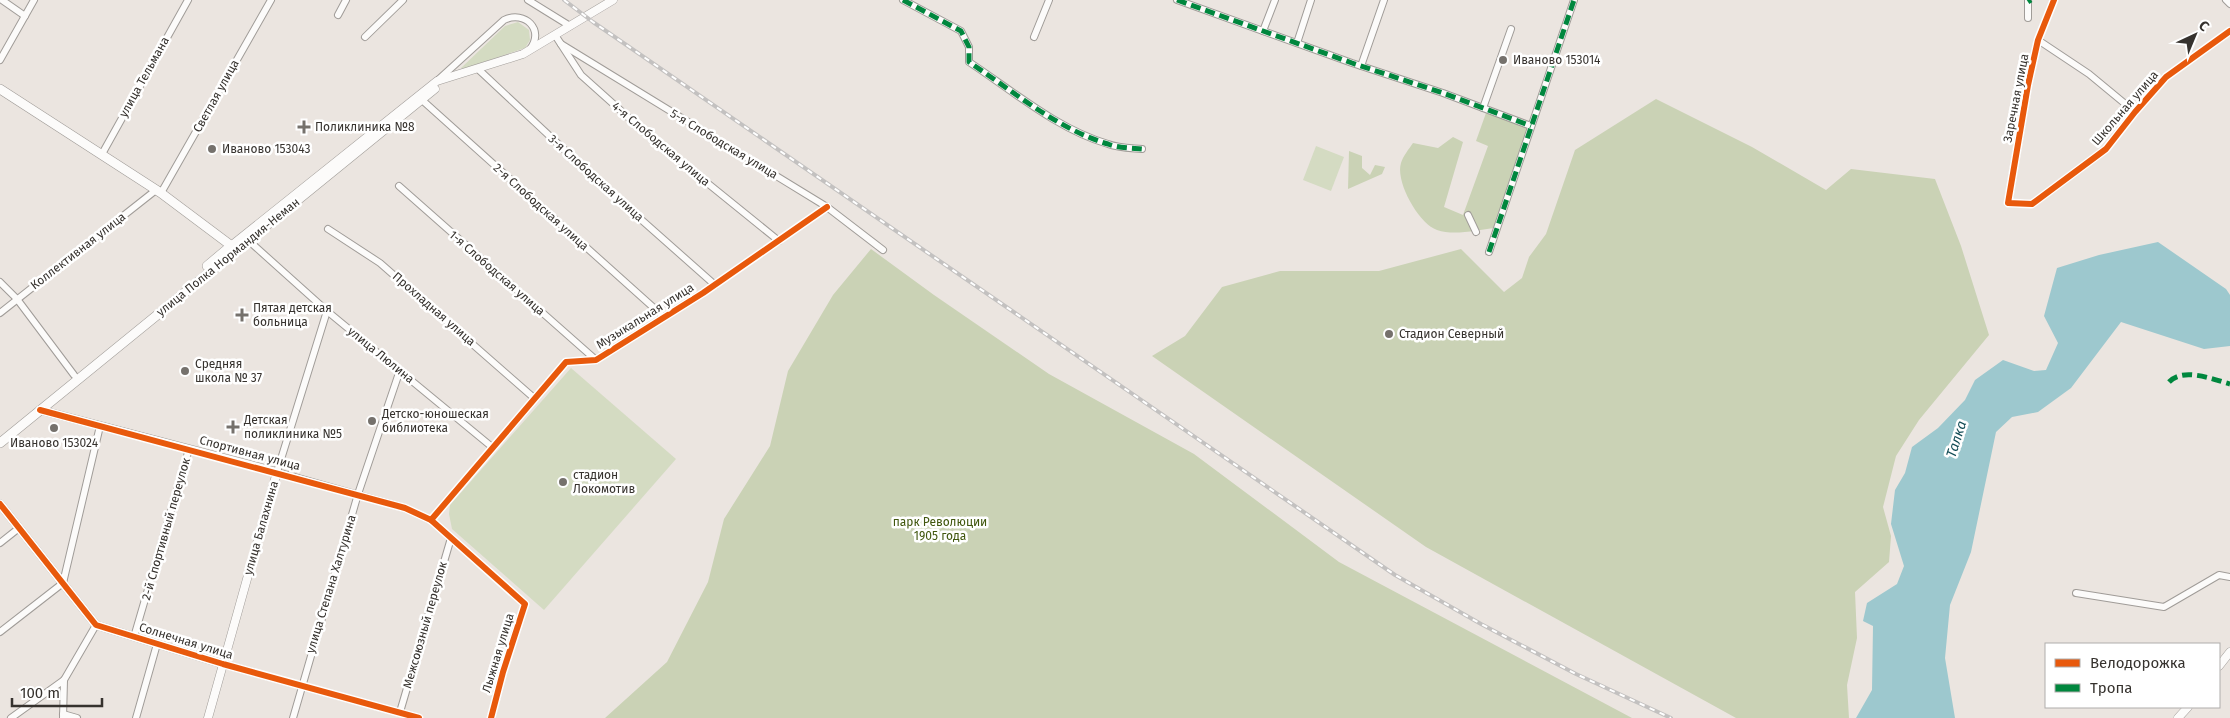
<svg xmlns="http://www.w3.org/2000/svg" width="2230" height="718" font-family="'Fira Sans',sans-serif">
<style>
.green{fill:#d4dbc2}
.forest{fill:#cad2b5}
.water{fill:#9dc8ce}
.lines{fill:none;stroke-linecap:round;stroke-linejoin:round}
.minor-casing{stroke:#a09c98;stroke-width:8}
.tertiary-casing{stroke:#a09c98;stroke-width:9}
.secondary-casing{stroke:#a09c98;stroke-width:10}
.minor{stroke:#fcfbfa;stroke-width:6}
.tertiary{stroke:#fcfbfa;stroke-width:8}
.secondary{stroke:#fcfbfa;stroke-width:9}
.rail-casing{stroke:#c3c1c0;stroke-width:4}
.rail{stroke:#fff;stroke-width:2;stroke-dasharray:5.5;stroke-linecap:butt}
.quiet{stroke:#00873e;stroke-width:5;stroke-dasharray:10 5;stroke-linecap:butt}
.cycleway-casing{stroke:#fff;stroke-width:9}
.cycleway{stroke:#e8590c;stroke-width:6}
.poi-dot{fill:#75716c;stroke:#fff;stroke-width:2}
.labels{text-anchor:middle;stroke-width:5;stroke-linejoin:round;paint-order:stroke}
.poi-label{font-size:12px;fill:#36322e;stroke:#fff;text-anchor:start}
.street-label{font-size:12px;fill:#36322e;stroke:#fff}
.park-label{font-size:12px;fill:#41570e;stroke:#fff}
.water-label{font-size:14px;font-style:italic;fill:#124c55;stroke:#fff}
</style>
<rect width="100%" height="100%" fill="#ebe5e0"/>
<!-- green -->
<g class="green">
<path d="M518 22 529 30 530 40 525 48 463 69 461 68 505 26Z"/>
<path d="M1316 146 1344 157 1331 191 1303 180Z"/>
<path d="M571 368 676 459 544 610 452 529 449 514 450 505Z"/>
</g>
<!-- forest -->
<g class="forest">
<path d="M1656 99 1752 147 1826 190 1851 169 1935 179 1961 246 1989 335 1919 420 1896 456 1883 507 1891 536 1889 562 1855 592 1857 638 1847 685 1849 718H1736L1426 547 1152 356 1185 336 1222 287 1280 271H1379L1461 249 1504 292 1522 278 1529 257 1546 234 1575 150Z"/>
<path d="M1486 113 1528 127 1495 228C1477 230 1454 236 1437 230 1419 224 1395 182 1401 163 1403 156 1409 149 1413 143L1438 148 1453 137 1463 142 1444 207 1463 215 1488 146 1476 141Z"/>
<path d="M1349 151 1362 156V168L1370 175 1375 165 1385 167 1382 174 1348 189Z"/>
<path d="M871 249 934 295 1049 374 1194 454 1339 562 1632 718H605L667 662 708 582 724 519 770 446 788 371 833 295Z"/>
</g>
<!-- water -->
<path class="water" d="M2158 242 2226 289 2230 295V346L2204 349 2121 322 2071 388 2038 412 2012 417 1996 432 1971 552 1950 605 1945 658 1955 718H1856L1872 690 1873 626 1863 621 1867 603 1897 584 1904 566 1891 524 1895 490 1905 473 1912 447 1938 428 1965 400 1975 380 2003 360 2034 371 2046 370 2058 343 2044 316 2057 268 2099 255Z"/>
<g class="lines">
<!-- minor casing -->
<g class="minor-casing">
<g id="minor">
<path d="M2 0 25 16"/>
<path d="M528 0 570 26"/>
<path d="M903 0 961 31 969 47V62C1013 91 1057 129 1108 144 1118 148 1131 148 1142 149"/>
<path d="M1177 0 1352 63 1443 93 1531 126"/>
<path d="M2028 0V18"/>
<path d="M2054 0 2038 40 2028 85 2008 203 2032 204 2106 149 2135 112 2166 77 2230 31"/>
<path d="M2226 0 2230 4"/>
<path d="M338 15 346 0"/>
<path d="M1263 31 1275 0"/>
<path d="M555 35 581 75 648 135 779 241"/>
<path d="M365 37 403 0"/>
<path d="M1034 37 1049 0"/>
<path d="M2038 40 2089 74 2135 112"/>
<path d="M1297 43 1311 0"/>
<path d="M561 44 827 207 883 250"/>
<path d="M0 60 34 0"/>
<path d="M1361 66 1384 0"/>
<path d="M478 69 601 184 715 285"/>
<path d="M438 80 504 20C525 10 545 30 530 49"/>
<path d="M422 100 664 317"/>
<path d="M1483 108 1511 29"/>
<path d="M102 154 188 0"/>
<path d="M399 186 596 360"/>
<path d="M161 193 271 0"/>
<path d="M1468 215 1476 232"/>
<path d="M328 229 380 263 534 398"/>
<path d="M249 241 327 311 492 447"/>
<path d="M1489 252 1574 0"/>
<path d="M0 282 17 299 74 375"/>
<path d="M327 311 277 472 405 508 431 520 525 604 503 672 491 718"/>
<path d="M0 313 156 190"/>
<path d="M431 520 566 362 596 360 703 293 827 207"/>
<path d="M0 543 19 528"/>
<path d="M2076 593 2164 607 2219 575 2230 577"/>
<path d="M0 632 63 583 100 426"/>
<path d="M134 637 189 449"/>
<path d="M223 664 419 718"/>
<path d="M400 712 451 538"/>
<path d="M63 714 77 718"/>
<path d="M11 718 64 680 96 625"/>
<path d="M63 718 64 680"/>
<path d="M136 718 157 644"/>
<path d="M293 718 358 494 400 370"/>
</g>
</g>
<!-- tertiary casing -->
<g class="tertiary-casing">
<g id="tertiary">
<path d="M232 245 437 81 523 54 613 0"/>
<path d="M237 250 435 89"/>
<path d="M40 410 277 472 208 718"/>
<path d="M0 504 96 625 223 664"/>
<path d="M2219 666 2230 652"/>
<path d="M2178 718 2188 707"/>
</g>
</g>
<!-- secondary casing -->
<g class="secondary-casing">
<g id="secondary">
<path d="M0 89 161 193 237 250 0 443"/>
<path d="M207 266 232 245"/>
</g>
</g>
<!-- minor -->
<use href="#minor" class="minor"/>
<!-- tertiary -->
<use href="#tertiary" class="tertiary"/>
<!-- secondary -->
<use href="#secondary" class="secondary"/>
<!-- rail casing -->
<g class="rail-casing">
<path id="rail" d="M564 0 593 22 1395 575 1481 624 1576 674 1671 718"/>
</g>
<!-- rail -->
<use href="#rail" class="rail"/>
<!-- quiet -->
<g class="quiet">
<path d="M903 0 961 31 969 47V62C1013 91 1057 129 1108 144 1118 148 1131 148 1142 149"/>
<path d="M1177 0 1352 63 1443 93 1531 126"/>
<path d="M2028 2 2031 0"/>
<path d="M1489 252 1574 0"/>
<path d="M2169 382C2183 367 2212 379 2230 384"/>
</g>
<!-- cycleway casing -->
<g class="cycleway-casing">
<g id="cycleway">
<path d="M2054 0 2038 40 2028 85 2008 203 2032 204 2106 149 2135 112 2166 77 2230 31"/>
<path d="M40 410 405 508 431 520 525 604 503 672 491 718"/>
<path d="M0 504 96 625 223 664 419 718"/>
<path d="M431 520 566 362 596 360 703 293 827 207"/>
</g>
</g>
<!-- cycleway -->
<use href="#cycleway" class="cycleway"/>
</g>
<!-- markers -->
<g class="poi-dot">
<circle cx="1503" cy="60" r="5"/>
<path d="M301.5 119.5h5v5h5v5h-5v5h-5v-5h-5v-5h5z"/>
<circle cx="212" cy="149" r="5"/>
<path d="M239.5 307.5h5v5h5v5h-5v5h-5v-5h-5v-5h5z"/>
<circle cx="1389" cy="334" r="5"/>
<circle cx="185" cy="371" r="5"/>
<circle cx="372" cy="421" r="5"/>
<path d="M230.5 419.5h5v5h5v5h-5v5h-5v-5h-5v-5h5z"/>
<circle cx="54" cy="428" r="5"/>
<circle cx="563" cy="482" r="5"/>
</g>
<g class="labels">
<!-- poi labels -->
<g class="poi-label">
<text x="1513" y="64">Иваново 153014</text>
<text x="315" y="131">Поликлиника №8</text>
<text x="222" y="153">Иваново 153043</text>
<text x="253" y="312">Пятая детская<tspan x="253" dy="14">больница</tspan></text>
<text x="1399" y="338">Стадион Северный</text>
<text x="195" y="368">Средняя<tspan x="195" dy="14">школа № 37</tspan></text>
<text x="382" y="418">Детско-юношеская<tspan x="382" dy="14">библиотека</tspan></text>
<text x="244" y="424">Детская<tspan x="244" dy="14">поликлиника №5</tspan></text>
<text x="54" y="447" text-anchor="middle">Иваново 153024</text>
<text x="573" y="479">стадион<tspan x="573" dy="14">Локомотив</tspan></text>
</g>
<!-- street labels -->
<g class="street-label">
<text transform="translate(144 77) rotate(-61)" y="4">улица Тельмана</text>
<text transform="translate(216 96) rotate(-61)" y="4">Светлая улица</text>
<text transform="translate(2016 98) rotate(-79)" y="4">Заречная улица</text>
<text transform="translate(2125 108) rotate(-49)" y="4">Школьная улица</text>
<text transform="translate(661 144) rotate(40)" y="4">4-я Слободская улица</text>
<text transform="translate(724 144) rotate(31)" y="4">5-я Слободская улица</text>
<text transform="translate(596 178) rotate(42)" y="4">3-я Слободская улица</text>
<text transform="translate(541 207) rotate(42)" y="4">2-я Слободская улица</text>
<text transform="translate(78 251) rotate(-38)" y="4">Коллективная улица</text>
<text transform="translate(228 257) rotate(-39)" y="4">улица Полка Нормандия-Неман</text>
<text transform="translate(497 273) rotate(41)" y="4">1-я Слободская улица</text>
<text transform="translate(434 309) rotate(41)" y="4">Прохладная улица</text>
<text transform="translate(645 316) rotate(-32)" y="4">Музыкальная улица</text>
<text transform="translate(381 355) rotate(39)" y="4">улица Люлина</text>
<text transform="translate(250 453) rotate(15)" y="4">Спортивная улица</text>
<text transform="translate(261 528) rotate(-74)" y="4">улица Балахнина</text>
<text transform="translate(166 529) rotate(-74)" y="4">2-й Спортивный переулок</text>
<text transform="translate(331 584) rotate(-73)" y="4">улица Степана Халтурина</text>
<text transform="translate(425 625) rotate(-74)" y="4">Межсоюзный переулок</text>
<text transform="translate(186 641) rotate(17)" y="4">Солнечная улица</text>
<text transform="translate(498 653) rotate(-73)" y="4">Лыжная улица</text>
</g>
<!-- park labels -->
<g class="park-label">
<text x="940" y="526">парк Революции<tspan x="940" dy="14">1905 года</tspan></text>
</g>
<!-- water labels -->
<g class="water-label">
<text transform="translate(1956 439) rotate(-72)" y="5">Талка</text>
</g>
</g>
<!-- legend -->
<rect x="2045" y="643" width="175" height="65" fill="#ffffff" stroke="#afadab"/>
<rect x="2055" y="659" width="25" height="8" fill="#e8590c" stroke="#afadab"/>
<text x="2090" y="668" font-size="15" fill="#36322e">Велодорожка</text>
<rect x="2055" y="684" width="25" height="8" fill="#00873e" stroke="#afadab"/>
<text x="2090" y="693" font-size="15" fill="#36322e">Тропа</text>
<!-- north arrow -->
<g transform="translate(2195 35) rotate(44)" stroke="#ffffff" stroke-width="4" paint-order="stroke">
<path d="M0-4L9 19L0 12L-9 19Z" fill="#36322e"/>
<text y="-8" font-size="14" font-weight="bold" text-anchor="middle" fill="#36322e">С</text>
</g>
<!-- scale -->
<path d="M12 698v8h90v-8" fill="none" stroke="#36322e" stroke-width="2.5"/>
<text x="20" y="698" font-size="15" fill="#36322e" stroke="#ffffff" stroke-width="4" paint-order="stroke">100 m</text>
</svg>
